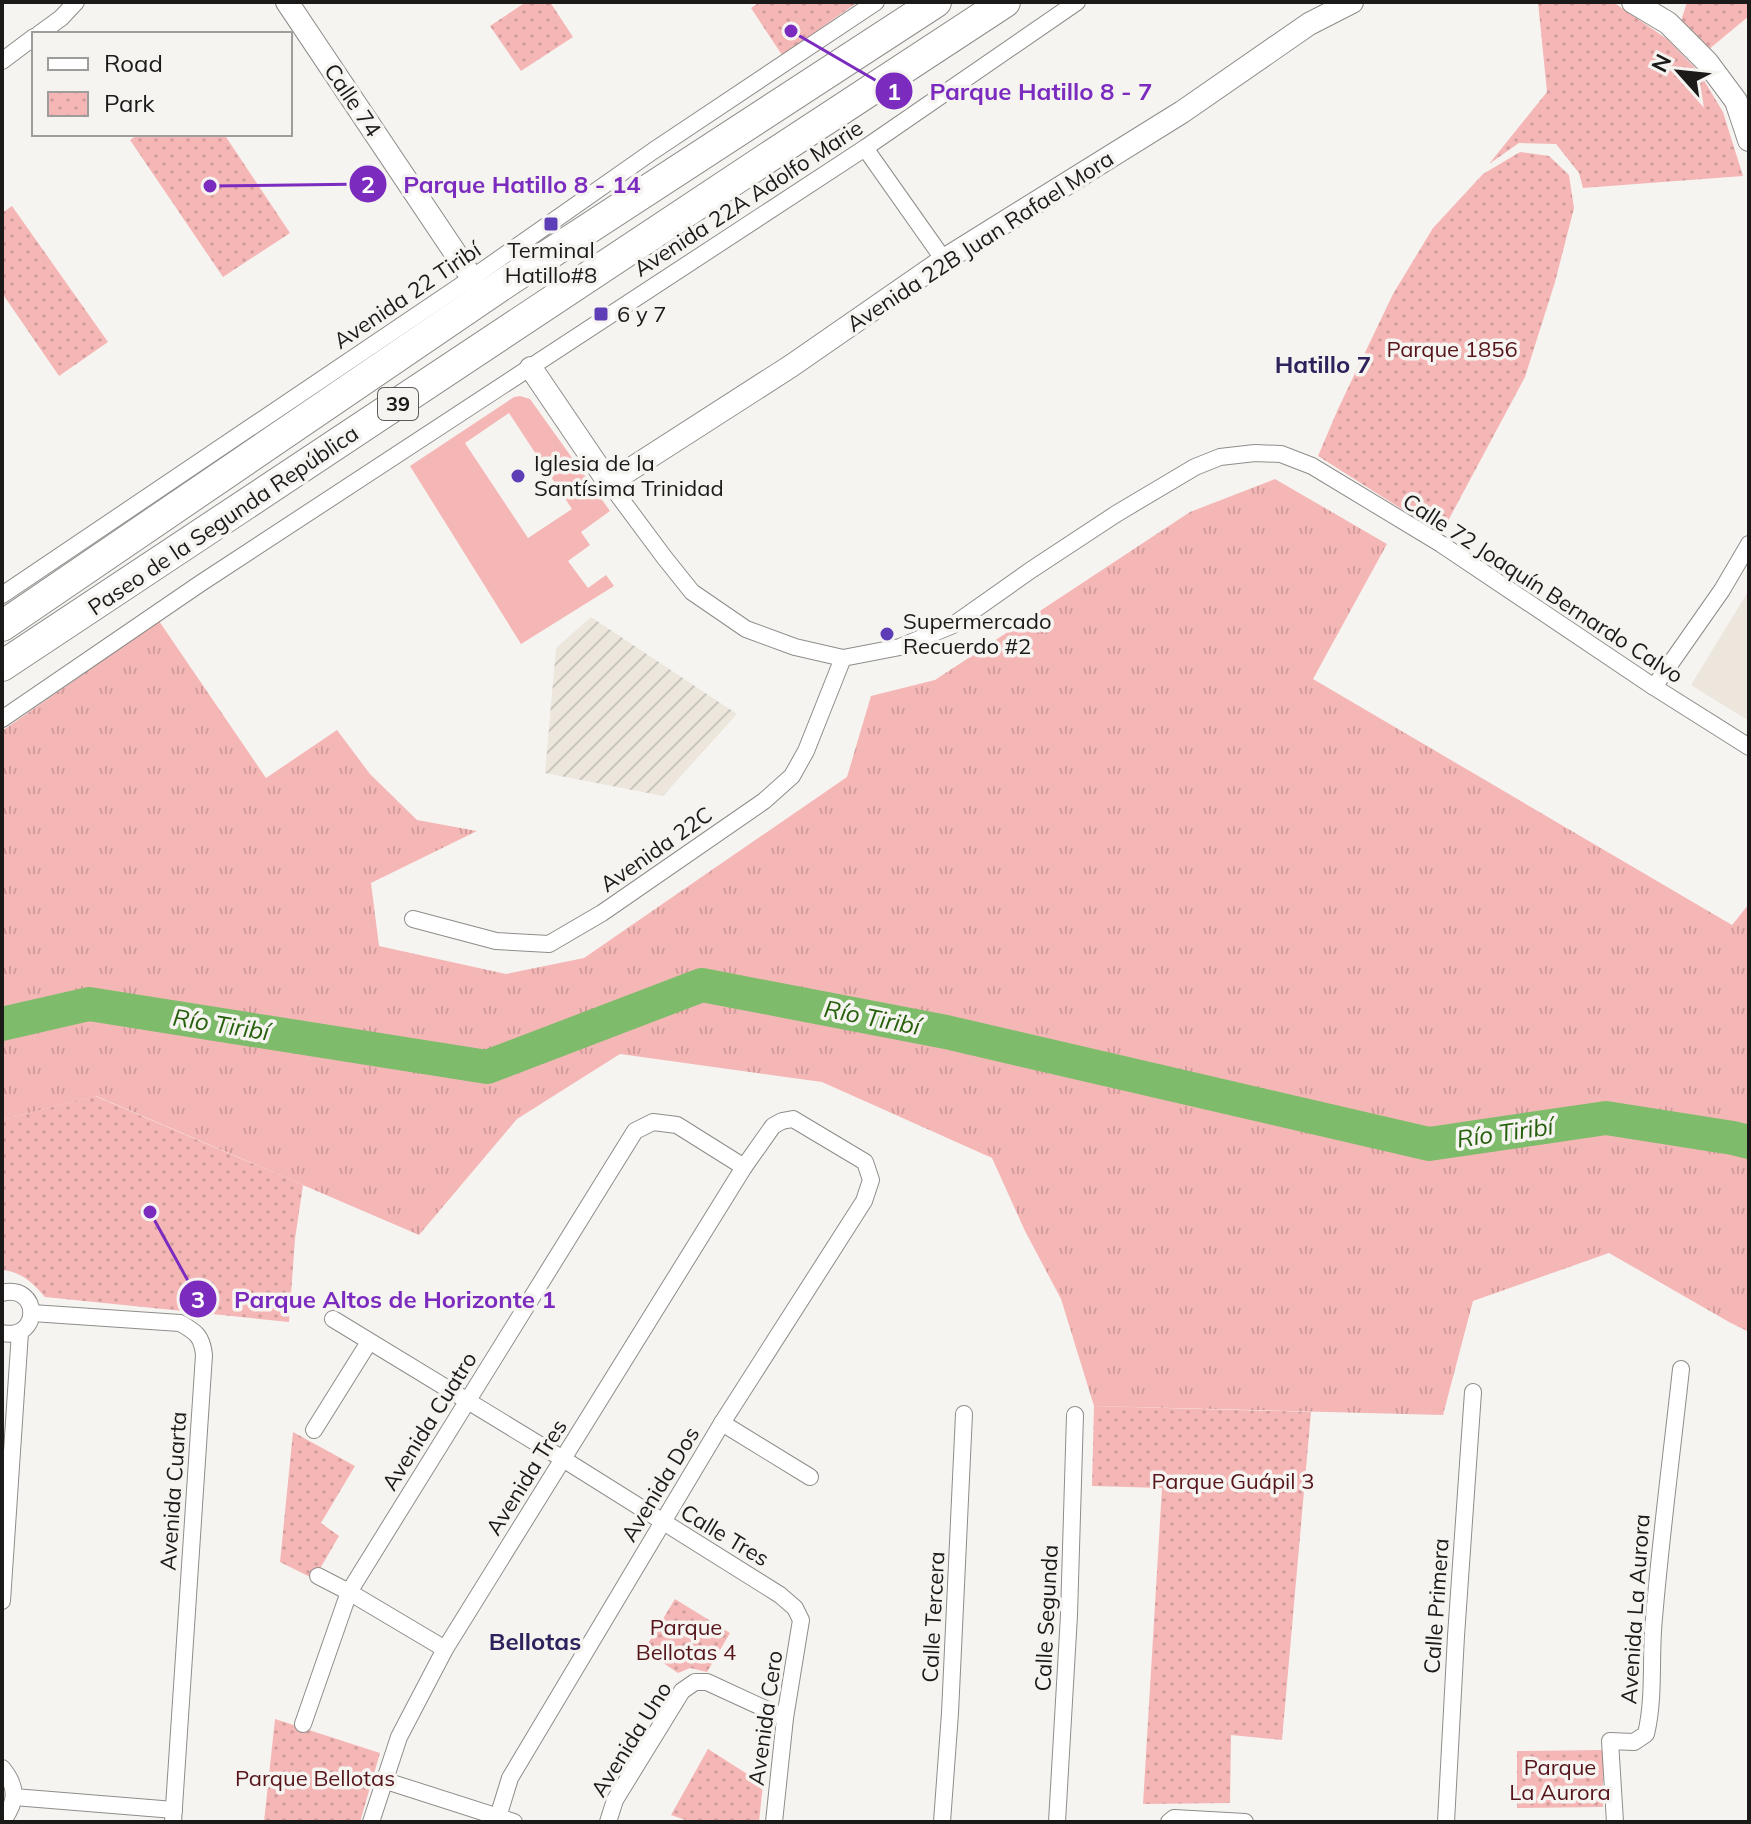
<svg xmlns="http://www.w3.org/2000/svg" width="1751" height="1824" font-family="Mulish,sans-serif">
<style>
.built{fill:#ece6dd}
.industrial{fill:url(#industrial-furrows)}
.grass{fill:url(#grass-tufts)}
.park{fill:url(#park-dots)}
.garden{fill:#f5b7b6;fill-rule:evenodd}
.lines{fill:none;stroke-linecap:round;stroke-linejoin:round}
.river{stroke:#7ebc6b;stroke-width:34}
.street-casing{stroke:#8e8d8a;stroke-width:18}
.secondary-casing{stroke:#8e8d8a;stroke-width:24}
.highway-casing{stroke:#8e8d8a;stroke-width:32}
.street{stroke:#fff;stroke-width:16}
.secondary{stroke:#fff;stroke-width:22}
.highway{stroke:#fff;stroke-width:30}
.poi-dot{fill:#5e3eb6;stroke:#f6f4f1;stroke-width:3}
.labels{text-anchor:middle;stroke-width:7;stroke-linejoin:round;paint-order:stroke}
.shield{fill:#f6f4f1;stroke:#5d5b5a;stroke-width:2}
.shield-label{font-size:20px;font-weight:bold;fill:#1b1a19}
.street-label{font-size:22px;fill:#1b1a19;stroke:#f6f4f1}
.poi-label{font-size:22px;fill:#1b1a19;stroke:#f6f4f1;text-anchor:start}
.park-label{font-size:22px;fill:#56151b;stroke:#f6f4f1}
.neighbourhood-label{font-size:24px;font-weight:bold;fill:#2f215b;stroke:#f6f4f1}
.water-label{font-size:24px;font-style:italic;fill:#26600c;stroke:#f6f4f1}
.leader{fill:none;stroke:#7b2cbf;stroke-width:3}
.callout-dot{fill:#7b2cbf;stroke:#f6f4f1;stroke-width:3}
.mark-label{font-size:24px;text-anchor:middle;font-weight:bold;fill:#fff}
.callout-label{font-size:24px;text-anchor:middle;font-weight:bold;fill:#7b2cbf;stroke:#f6f4f1;stroke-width:7;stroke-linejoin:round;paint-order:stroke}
</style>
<defs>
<pattern id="industrial-furrows" width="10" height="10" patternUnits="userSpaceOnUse" patternTransform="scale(2)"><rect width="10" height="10" fill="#ece6dd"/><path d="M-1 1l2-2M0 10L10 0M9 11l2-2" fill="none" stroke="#cac5bd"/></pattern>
<pattern id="grass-tufts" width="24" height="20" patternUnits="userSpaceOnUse" patternTransform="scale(2)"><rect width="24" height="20" fill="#f5b7b6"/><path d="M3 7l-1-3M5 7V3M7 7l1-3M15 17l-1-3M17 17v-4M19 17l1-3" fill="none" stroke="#d19d9c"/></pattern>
<pattern id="park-dots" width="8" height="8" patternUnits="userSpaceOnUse" patternTransform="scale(2)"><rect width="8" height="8" fill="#f5b7b6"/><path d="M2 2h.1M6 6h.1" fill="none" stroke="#d19d9c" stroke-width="1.8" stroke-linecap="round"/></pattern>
</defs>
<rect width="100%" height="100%" fill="#f6f4f1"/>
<!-- built -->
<path class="built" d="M1749 590V721L1691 685Z"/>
<!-- industrial -->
<path class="industrial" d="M591 617 737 714 663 796 545 773 556 648Z"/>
<!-- grass -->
<path class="grass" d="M1275 479 1387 544 1313 679 1732 925 1749 904V1332L1729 1322 1609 1253 1473 1301 1443 1415 1094 1406 1061 1299 1025 1231 992 1158 822 1082 620 1054 517 1119 419 1235 96 1096 2 1120V731L159 621 266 778 337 730 370 774 417 820 477 831 371 883 379 946 506 974 584 958 847 777 871 696 935 680 1190 512Z"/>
<!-- park -->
<g class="park">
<path d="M526 2H550L573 37 521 71 490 26Z"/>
<path d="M760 2H858L782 55 751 8Z"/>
<path d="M1538 2H1613L1667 39 1699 72 1723 112 1743 176 1583 188 1579 173 1556 144 1519 143 1489 164 1547 92Z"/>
<path d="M1687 2H1749V16L1708 50 1681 21Z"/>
<path d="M139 134H224L290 233 223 277 130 140Z"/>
<path d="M1520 152 1549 156 1569 175 1574 208 1555 282 1525 377 1441 534 1318 456 1338 409 1393 294 1433 228 1483 174Z"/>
<path d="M12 206 108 342 59 376 2 293V213Z"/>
<path d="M95 1096 303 1185 295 1239 289 1322 45 1297C32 1282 22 1272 2 1270V1120Z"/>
<path d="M1094 1406 1311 1412 1282 1740 1231 1735 1230 1803 1143 1804 1162 1488 1092 1486Z"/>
<path d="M293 1432 355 1466 321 1523 339 1536 314 1579 280 1562Z"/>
<path d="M675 1599 730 1633 707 1672 690 1668 678 1673 644 1650Z"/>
<path d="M275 1719 380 1753 360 1822H264Z"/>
<path d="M708 1749 763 1784 759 1822H691L671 1815Z"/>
<path d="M1603 1750V1807L1517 1808V1751Z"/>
</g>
<!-- garden -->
<path class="garden" d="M520 396 530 399 610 511 581 532 590 545 568 561 588 588 606 575 614 586 521 644 410 466 514 397ZM509 413 572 509 528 538 465 443Z"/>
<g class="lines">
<!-- river -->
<path class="river" d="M2 1024 89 1004 487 1067 702 985 946 1032 1429 1144 1606 1118 1733 1138 1749 1142"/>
<!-- street casing -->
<g class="street-casing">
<g id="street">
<path d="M39 34 61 18 76 2"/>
<path d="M2 61 34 37"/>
<path d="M865 148 944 260"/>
<path d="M609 483 664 557 692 592 746 629 795 647 843 658 900 647 953 625 1031 570 1116 514 1195 467 1220 457 1255 453 1281 454 1312 466 1441 544 1654 687 1749 747"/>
<path d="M2 595 472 278 653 151 876 2"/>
<path d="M1654 687 1722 590 1749 544"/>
<path d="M2 719 201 583 865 148 1077 2"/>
<path d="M413 919 496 941 549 944 602 913 764 801 792 776 806 751 843 658"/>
<path d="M2 1293C40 1283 42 1341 2 1333"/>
<path d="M32 1313 180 1323C196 1332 202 1336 204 1355L173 1822"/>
<path d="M333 1319 563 1459 780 1595 795 1608 801 1620 785 1718 774 1822"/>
<path d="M722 1423 810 1477"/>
<path d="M314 1430 369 1342"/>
<path d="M318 1576 349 1592 445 1649"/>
<path d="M2 1601 20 1332"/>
<path d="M303 1724 349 1592 635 1131 653 1122 677 1125 744 1167 773 1126 782 1121 793 1119 865 1162 871 1180 864 1201 722 1423 510 1778 498 1817"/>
<path d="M2 1768C18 1787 17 1802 2 1822"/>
<path d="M386 1781 514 1822"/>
<path d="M14 1797 174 1810"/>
<path d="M371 1822 399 1737 445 1649 744 1167"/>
<path d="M608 1822 615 1800 682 1691 695 1682H707L785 1718"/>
<path d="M942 1822 950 1713 964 1414"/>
<path d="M1057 1822 1069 1615 1075 1415"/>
<path d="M1169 1822 1174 1818 1245 1822"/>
<path d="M1446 1822 1456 1636 1473 1392"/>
<path d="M1615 1822 1610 1741 1634 1742 1646 1734C1655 1696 1650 1656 1654 1618 1661 1535 1672 1452 1681 1369"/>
</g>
</g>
<!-- secondary casing -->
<g class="secondary-casing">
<g id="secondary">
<path d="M287 2 472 278"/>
<path d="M1633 2 1668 23 1707 62 1736 101 1749 140"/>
<path d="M531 368 609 483 791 366 944 260 1182 112 1309 24 1352 2"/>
</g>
</g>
<!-- highway casing -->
<g class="highway-casing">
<g id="highway">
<path d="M2 626 508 281 936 2"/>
<path d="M2 666C336 445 669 221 1005 2"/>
</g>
</g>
<!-- street -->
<use href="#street" class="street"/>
<!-- secondary -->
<use href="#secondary" class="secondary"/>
<!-- highway -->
<use href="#highway" class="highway"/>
</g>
<!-- markers -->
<g class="poi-dot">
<rect x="543" y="216" width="16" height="16" rx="4"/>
<rect x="593" y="306" width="16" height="16" rx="4"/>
<circle cx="518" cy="476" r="8"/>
<circle cx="887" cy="634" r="8"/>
</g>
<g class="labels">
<!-- shield labels -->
<rect class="shield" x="378" y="388" width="40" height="32" rx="6"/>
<g class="shield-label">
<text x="398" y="411">39</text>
</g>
<!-- street labels -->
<g class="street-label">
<text transform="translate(353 100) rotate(56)" y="8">Calle 74</text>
<text transform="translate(748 198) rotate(-33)" y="8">Avenida 22A Adolfo Marie</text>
<text transform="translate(980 241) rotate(-33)" y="8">Avenida 22B Juan Rafael Mora</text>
<text transform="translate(407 295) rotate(-34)" y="8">Avenida 22 Tiribí</text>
<text transform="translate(223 520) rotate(-34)" y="8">Paseo de la Segunda República</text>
<text transform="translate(1543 588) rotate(33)" y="8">Calle 72 Joaquín Bernardo Calvo</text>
<text transform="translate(656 849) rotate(-35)" y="8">Avenida 22C</text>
<text transform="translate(429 1421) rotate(-58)" y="8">Avenida Cuatro</text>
<text transform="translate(526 1477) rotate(-58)" y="8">Avenida Tres</text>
<text transform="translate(660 1484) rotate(-59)" y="8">Avenida Dos</text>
<text transform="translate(173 1491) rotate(-86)" y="8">Avenida Cuarta</text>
<text transform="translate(725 1535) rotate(31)" y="8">Calle Tres</text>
<text transform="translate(1436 1606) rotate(-86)" y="8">Calle Primera</text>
<text transform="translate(1635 1609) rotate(-86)" y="8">Avenida La Aurora</text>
<text transform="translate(933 1617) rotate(-87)" y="8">Calle Tercera</text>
<text transform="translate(1046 1618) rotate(-87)" y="8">Calle Segunda</text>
<text transform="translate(765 1718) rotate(-82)" y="8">Avenida Cero</text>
<text transform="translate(631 1739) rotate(-58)" y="8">Avenida Uno</text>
</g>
<!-- poi labels -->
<g class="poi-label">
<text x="551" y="258" text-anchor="middle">Terminal<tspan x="551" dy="25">Hatillo#8</tspan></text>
<text x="617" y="322">6 y 7</text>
<text x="534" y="471">Iglesia de la<tspan x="534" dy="25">Santísima Trinidad</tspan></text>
<text x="903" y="629">Supermercado<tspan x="903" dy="25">Recuerdo #2</tspan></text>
</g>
<!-- park labels -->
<g class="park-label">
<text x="1452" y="357">Parque 1856</text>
<text x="1233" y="1489">Parque Guápil 3</text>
<text x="686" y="1635">Parque<tspan x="686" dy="25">Bellotas 4</tspan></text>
<text x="1560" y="1775">Parque<tspan x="1560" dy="25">La Aurora</tspan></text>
<text x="315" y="1786">Parque Bellotas</text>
</g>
<!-- neighbourhood labels -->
<g class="neighbourhood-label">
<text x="1323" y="373">Hatillo 7</text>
<text x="535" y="1650">Bellotas</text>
</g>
<!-- water labels -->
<g class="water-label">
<text transform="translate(872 1018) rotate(11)" y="8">Río Tiribí</text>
<text transform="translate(221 1025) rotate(9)" y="8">Río Tiribí</text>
<text transform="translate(1505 1133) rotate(-8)" y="8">Río Tiribí</text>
</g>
</g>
<!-- callouts -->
<path class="leader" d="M791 31L894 91M210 186L368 184M150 1212L198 1299"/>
<g class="callout-dot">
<circle cx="791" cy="31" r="8"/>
<circle cx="210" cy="186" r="8"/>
<circle cx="150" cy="1212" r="8"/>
<circle cx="894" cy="91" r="20"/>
<circle cx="368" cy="184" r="20"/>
<circle cx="198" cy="1299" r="20"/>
</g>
<g class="mark-label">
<text x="894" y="100">1</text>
<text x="368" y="193">2</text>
<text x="198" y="1308">3</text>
</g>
<g class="callout-label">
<text x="1041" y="100">Parque Hatillo 8 - 7</text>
<text x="522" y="193">Parque Hatillo 8 - 14</text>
<text x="395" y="1308">Parque Altos de Horizonte 1</text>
</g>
<!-- border -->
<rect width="1751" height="1824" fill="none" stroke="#1b1a19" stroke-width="8"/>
<!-- legend -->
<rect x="32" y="32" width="260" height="104" fill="#f6f4f1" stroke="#9e9d9b" stroke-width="2"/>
<rect x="48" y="58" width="40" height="12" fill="#ffffff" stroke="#9e9d9b" stroke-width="2"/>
<text x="104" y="72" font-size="24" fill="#1b1a19">Road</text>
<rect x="48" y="92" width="40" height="24" fill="url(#park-dots)" stroke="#9e9d9b" stroke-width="2"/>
<text x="104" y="112" font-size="24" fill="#1b1a19">Park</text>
<!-- north arrow -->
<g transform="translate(1679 72) rotate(297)" stroke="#f6f4f1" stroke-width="6" paint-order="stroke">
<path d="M0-6L14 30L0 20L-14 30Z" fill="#1b1a19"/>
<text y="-12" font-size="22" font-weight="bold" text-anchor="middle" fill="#1b1a19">N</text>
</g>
</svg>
